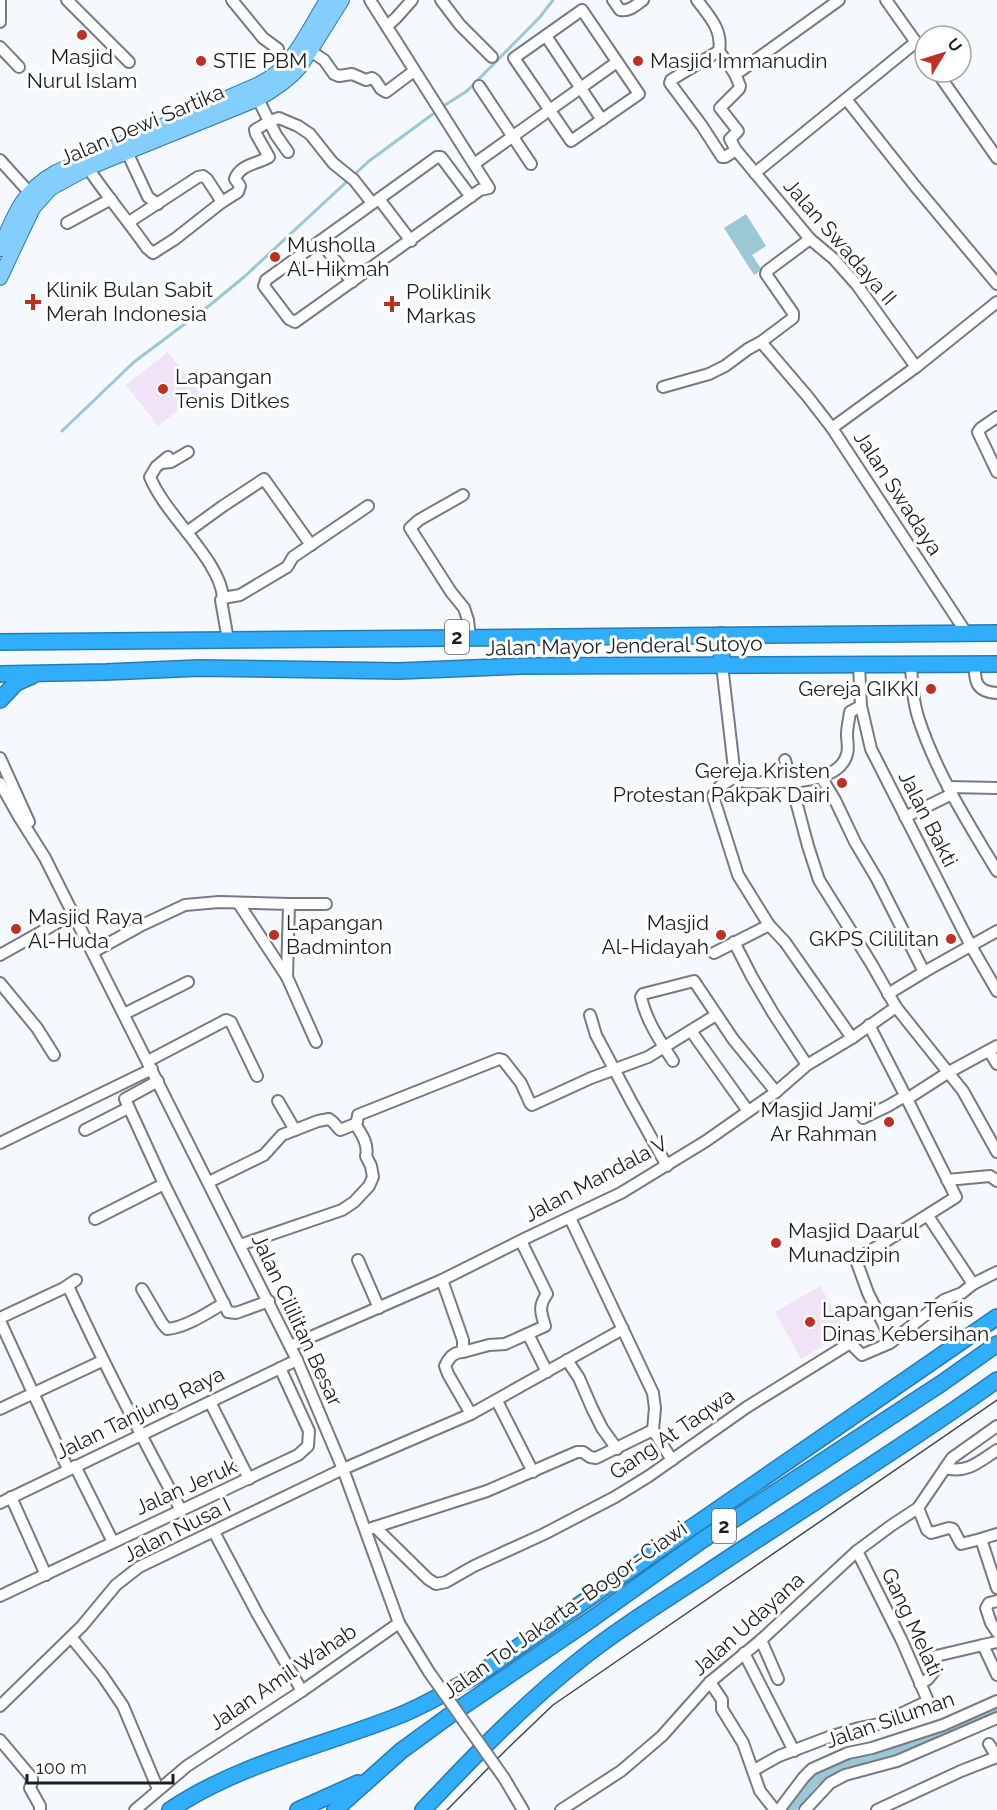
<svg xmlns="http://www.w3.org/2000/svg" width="997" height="1810" font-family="Raleway,sans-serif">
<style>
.green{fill:#f1e3f7}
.water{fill:#9cc8d5}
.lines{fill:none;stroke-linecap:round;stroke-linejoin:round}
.stream{stroke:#9cc8d5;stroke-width:3}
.river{stroke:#9cc8d5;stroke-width:18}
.minor-casing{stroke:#757a85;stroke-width:14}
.major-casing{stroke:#297cb0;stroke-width:16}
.highway-casing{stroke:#297cb0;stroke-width:18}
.minor{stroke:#fff;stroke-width:10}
.major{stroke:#83cefd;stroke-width:14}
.highway{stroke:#30aefc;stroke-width:15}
.tram{stroke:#45474b;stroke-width:1.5}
.minor-bridge-casing{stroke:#757a85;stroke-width:14;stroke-linecap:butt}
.minor-bridge{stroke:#fff;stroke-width:10}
.poi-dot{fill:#bd3022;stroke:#fff;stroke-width:2}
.labels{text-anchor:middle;stroke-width:6;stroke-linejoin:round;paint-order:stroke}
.shield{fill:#fff;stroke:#616265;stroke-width:1.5}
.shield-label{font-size:20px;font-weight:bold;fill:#1d1f23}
.poi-label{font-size:21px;fill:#1d1f23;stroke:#fff;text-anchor:start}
.street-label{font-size:21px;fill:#1d1f23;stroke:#fff}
</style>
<rect width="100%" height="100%" fill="#f5f8fd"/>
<!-- green -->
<g class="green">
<path d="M168 352 200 393 158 426 126 385Z"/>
<path d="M820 1286 846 1332 801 1359 775 1312Z"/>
</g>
<!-- water -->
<path class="water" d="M746 214 766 246 752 255 762 270 754 275 724 228Z"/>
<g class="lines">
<!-- stream -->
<g class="stream">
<path d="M442 107 467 91 540 17 553 0"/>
<path d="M62 431 134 362 210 305 244 277 369 161 437 111"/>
</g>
<!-- river -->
<path class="river" d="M785 1810 813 1777 846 1769 895 1746 997 1709"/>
<!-- minor casing -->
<g class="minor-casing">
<g id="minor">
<path d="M67 0 129 62"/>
<path d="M232 0 263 38 278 49"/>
<path d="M370 0 489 188 480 190 295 322 289 319 264 286 266 280 437 157H441L471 197"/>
<path d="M441 0 460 25 492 57"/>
<path d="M613 0 620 10C629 12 636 5 643 0"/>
<path d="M697 0C709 16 723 30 719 51L671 80 670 83 702 126 722 157H725L736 150 810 239 834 259 857 285 916 367"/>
<path d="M886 0 925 55"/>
<path d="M0 1V22"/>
<path d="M582 10 639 94 571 141 514 58Z"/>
<path d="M387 26 396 18 412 0"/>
<path d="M546 36 602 120"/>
<path d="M0 47 19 67"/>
<path d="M309 50 324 60 334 74 339 76 352 74 366 80 372 78 375 80 381 89 386 92 414 71"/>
<path d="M719 51 735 74 739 72 839 0"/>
<path d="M937 72 997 158"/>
<path d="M735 74 740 86 739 89 720 108 738 131 730 139 736 150"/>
<path d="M479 86 531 164"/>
<path d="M258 99 276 135 288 152"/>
<path d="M846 99 915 186 997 284"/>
<path d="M127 152 148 197 158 204"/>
<path d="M0 160 29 192"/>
<path d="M474 164 617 62"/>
<path d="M88 168C106 195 128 221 147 248L153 253 175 239 222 202 238 192 240 186 235 179C240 164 258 164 269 157L256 134 255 130 270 121 279 118 298 126 310 134 333 163 354 180 372 203"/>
<path d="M755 173 916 42"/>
<path d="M379 199 411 241"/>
<path d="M129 222 198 177 203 176 207 179 222 202"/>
<path d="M67 223 111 199"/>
<path d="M320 241 352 282"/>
<path d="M761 342 808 397 832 428"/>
<path d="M663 387 709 374 725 366 748 349 761 342 793 318V313L766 274 767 271 810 239"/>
<path d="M997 417 981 428 978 432 997 472"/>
<path d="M168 457 156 467 150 477C165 515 221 561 223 598L221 600 228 640"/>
<path d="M161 463 171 462 188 452"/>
<path d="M463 495 419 520 410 528 451 592 464 608 468 620 470 637"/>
<path d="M187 532 223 506 264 479 311 545"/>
<path d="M223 598 240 595 287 567 293 557 368 506"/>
<path d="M967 634 832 428 916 367 997 302"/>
<path d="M975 664C974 682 977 692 997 693"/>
<path d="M722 665 735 777"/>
<path d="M859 665 861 706 871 749 971 946 997 991"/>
<path d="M911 665C912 684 913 702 919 720 937 774 968 823 997 871"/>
<path d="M0 758 29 822"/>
<path d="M785 760 808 846 819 880 871 963 896 1007 963 1091 997 1152"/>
<path d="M735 777 720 786 713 796 738 875 769 925 785 942 852 1038"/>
<path d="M735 777 737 780 745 782C771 782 838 788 847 754 849 748 847 741 847 735 847 727 849 720 850 712L861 706"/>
<path d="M821 777 835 800 855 842 877 879 924 972"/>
<path d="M0 783 18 815 45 858 297 1360 343 1469 399 1623 429 1672"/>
<path d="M948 787 997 788"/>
<path d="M905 817 952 794"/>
<path d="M239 904 287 977"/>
<path d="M289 904H326"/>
<path d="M734 942 752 977 773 1013 807 1065"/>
<path d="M93 952 140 926 185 905 219 902 289 904 287 977 316 1042"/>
<path d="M714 953 769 925"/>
<path d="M0 955 73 914"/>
<path d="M0 983 37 1028 54 1055"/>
<path d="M888 994 924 972 997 931"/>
<path d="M124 1014 188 982"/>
<path d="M590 1015 596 1035 631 1101 667 1166"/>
<path d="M869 1025 907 1099"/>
<path d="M691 1031 748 1111"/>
<path d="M989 1051 997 1064"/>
<path d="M148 1061 226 1020 231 1022 257 1076"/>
<path d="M673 1061C660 1041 646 1020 641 997L643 994 694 981 733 1039 776 1092"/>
<path d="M158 1081 125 1099 164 1184 228 1312 236 1313 269 1301"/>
<path d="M278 1101 295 1130"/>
<path d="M863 1118 888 1106 905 1096"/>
<path d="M355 1124 357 1122 358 1115 499 1059 503 1060 521 1083 530 1103 532 1105 591 1078 648 1057 716 1015"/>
<path d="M85 1130 128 1108"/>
<path d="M0 1143 152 1069"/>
<path d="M947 1180 990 1176 997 1181"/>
<path d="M209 1182 264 1155 282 1135 318 1121 329 1119 333 1122 340 1130 355 1124"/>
<path d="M928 1216 973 1284"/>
<path d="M570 1218 653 1393 655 1408 653 1430 672 1460"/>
<path d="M95 1219 164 1184"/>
<path d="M240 1245 342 1210 354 1202 369 1186 373 1177 371 1166 366 1156C369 1144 361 1133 355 1124"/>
<path d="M358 1260 379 1308"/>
<path d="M442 1280 463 1340V1352C453 1352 449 1358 445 1366L448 1374 471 1414"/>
<path d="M68 1286C103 1362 141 1436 181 1510"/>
<path d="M142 1289 162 1323 167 1329C185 1328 209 1312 224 1303"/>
<path d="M0 1318 64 1288 76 1280"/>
<path d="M0 1321 68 1469"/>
<path d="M528 1334 547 1372"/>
<path d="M892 1341 868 1293 856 1260 956 1197 907 1099 949 1072 997 1046"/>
<path d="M290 1346 442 1280 524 1239 621 1193 706 1141 776 1092 807 1065 852 1038 896 1007"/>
<path d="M463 1352 489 1345 505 1344 545 1326C541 1313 538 1306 547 1294L521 1241"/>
<path d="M567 1360 579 1378 592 1408 602 1428 617 1449"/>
<path d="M497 1401 533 1472"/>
<path d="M210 1402 249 1479"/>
<path d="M0 1409 102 1361"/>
<path d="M75 1466 113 1542"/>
<path d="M945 1468C966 1474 979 1462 997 1450"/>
<path d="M11 1497 46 1575"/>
<path d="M0 1503 297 1360"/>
<path d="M918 1508 927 1530 931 1533 949 1528 953 1529 961 1544 981 1539 997 1588"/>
<path d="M375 1527 428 1579 436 1584 446 1582 474 1566 544 1534 615 1497 649 1476 747 1407 847 1345 851 1344 862 1355 890 1343 944 1300 962 1293 973 1284 997 1272"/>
<path d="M369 1529 487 1491 577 1452H583L590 1457 596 1458 653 1430"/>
<path d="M214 1532 258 1615 302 1691"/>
<path d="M981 1539 997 1534"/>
<path d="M0 1596 298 1455 308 1446 309 1431 280 1368"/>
<path d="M997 1601 989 1603 986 1608 991 1623 997 1632"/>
<path d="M71 1637 102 1675 123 1706 158 1789"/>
<path d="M761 1640 778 1679"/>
<path d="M997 1642 983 1645 997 1675"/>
<path d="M744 1653 794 1751"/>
<path d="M710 1682 722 1700V1709L743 1743 760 1791 775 1810"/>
<path d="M920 1684 928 1679 936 1669 932 1661 936 1656 983 1645"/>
<path d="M0 1706 82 1626 116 1585 139 1567 343 1469 471 1414 623 1329"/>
<path d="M0 1740 32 1778V1782L30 1788 40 1806V1810"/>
<path d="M989 1744 997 1757"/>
<path d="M754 1770 779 1756 829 1737 859 1728 889 1722 894 1717 928 1701 902 1641 857 1551"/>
<path d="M504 1778 523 1810"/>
<path d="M135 1810 187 1766 302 1691 399 1623"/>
<path d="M561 1810 621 1771 662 1736 710 1682 761 1640 857 1551 892 1525 918 1508 952 1458 997 1426"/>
<path d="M779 1810 804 1777 812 1769 848 1753 872 1748 943 1725 997 1701"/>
<path d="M805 1810 830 1783 845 1775 897 1761 997 1718"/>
<path d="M877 1810 961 1771 997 1757"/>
</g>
</g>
<!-- major casing -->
<g class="major-casing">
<g id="major">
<path d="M0 249C14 215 22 191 56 172L259 84C267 80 275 75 282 68 300 50 314 21 327 0"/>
<path d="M0 278 33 208 51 188 88 168 258 99C274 90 288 81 300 67L342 0"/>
</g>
</g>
<!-- highway casing -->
<g class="highway-casing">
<g id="highway">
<path d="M721 635 722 665"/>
<path d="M0 642 997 633"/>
<path d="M0 674 106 672 199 668 399 671 523 666 997 664"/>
<path d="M0 700 16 683 32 676"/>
<path d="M170 1810C238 1764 322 1746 398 1716 426 1705 452 1689 479 1674L997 1317"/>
<path d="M298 1810 358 1783"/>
<path d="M335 1810 401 1751 453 1713 593 1618 701 1541 942 1383 997 1344"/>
<path d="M423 1810C473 1757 524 1704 581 1659 619 1628 664 1601 705 1574 802 1509 902 1448 997 1380"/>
</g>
</g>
<!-- minor -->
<use href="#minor" class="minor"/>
<!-- major -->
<use href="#major" class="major"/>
<!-- highway -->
<use href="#highway" class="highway"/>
<!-- tram -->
<path class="tram" d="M447 1810 506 1750 553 1705 997 1400"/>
<!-- minor-bridge casing -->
<g class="minor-bridge-casing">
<path id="minor-bridge" d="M429 1672 504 1778"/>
</g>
<!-- minor-bridge -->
<use href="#minor-bridge" class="minor-bridge"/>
</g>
<!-- markers -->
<g class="poi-dot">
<circle cx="82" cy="35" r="6"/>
<circle cx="201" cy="61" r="6"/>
<circle cx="638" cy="61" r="6"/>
<circle cx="275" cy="257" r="6"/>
<path d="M30 293h6v6h6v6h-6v6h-6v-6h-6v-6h6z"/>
<path d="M389 295h6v6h6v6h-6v6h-6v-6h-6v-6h6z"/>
<circle cx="163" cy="389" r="6"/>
<circle cx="931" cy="689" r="6"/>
<circle cx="842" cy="783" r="6"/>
<circle cx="16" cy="929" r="6"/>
<circle cx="274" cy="935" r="6"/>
<circle cx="721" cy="935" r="6"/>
<circle cx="951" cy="939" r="6"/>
<circle cx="889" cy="1122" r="6"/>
<circle cx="776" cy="1243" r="6"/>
<circle cx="810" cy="1322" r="6"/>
</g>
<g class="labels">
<!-- shield labels -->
<g class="shield">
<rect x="445" y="620" width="24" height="34" rx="4.5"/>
<rect x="712" y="1509" width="24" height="34" rx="4.5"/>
</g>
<g class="shield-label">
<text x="457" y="644">2</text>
<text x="724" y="1533">2</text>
</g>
<!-- poi labels -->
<g class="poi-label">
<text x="82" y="64" text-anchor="middle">Masjid<tspan x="82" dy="24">Nurul Islam</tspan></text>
<text x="213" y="68">STIE PBM</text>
<text x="650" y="68">Masjid Immanudin</text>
<text x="287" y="252">Musholla<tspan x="287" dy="24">Al-Hikmah</tspan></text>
<text x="46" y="297">Klinik Bulan Sabit<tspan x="46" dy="24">Merah Indonesia</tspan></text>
<text x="406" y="299">Poliklinik<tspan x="406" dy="24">Markas</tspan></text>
<text x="175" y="384">Lapangan<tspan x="175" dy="24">Tenis Ditkes</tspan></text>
<text x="919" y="696" text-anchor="end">Gereja GIKKI</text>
<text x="830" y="778" text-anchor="end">Gereja Kristen<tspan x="830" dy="24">Protestan Pakpak Dairi</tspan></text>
<text x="28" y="924">Masjid Raya<tspan x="28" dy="24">Al-Huda</tspan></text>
<text x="286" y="930">Lapangan<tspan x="286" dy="24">Badminton</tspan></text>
<text x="709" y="930" text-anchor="end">Masjid<tspan x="709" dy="24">Al-Hidayah</tspan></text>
<text x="939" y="946" text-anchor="end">GKPS Cililitan</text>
<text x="877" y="1117" text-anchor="end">Masjid Jami'<tspan x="877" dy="24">Ar Rahman</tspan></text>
<text x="788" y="1238">Masjid Daarul<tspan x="788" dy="24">Munadzipin</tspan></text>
<text x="822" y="1317">Lapangan Tenis<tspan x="822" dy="24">Dinas Kebersihan</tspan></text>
</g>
<!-- street labels -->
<g class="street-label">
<text transform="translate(142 125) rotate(-23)" y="7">Jalan Dewi Sartika</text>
<text transform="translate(840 242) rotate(49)" y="7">Jalan Swadaya II</text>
<text transform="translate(898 493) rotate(57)" y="7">Jalan Swadaya</text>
<text transform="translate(624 646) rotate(-1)" y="7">Jalan Mayor Jenderal Sutoyo</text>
<text transform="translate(928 819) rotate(63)" y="7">Jalan Bakti</text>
<text transform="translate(596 1179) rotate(-28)" y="7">Jalan Mandala V</text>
<text transform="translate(297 1320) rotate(65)" y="7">Jalan Cililitan Besar</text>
<text transform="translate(140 1413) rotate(-26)" y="7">Jalan Tanjung Raya</text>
<text transform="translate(672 1434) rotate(-34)" y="7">Gang At Taqwa</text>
<text transform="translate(186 1487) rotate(-24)" y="7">Jalan Jeruk</text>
<text transform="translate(177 1530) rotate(-27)" y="7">Jalan Nusa I</text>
<text transform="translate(565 1610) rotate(-35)" y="7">Jalan Tol Jakarta–Bogor–Ciawi</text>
<text transform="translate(912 1622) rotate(65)" y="7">Gang Melati</text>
<text transform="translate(748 1624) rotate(-42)" y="7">Jalan Udayana</text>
<text transform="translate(283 1677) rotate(-34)" y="7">Jalan Amil Wahab</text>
<text transform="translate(890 1720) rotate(-19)" y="7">Jalan Siluman</text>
</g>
</g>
<!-- north arrow -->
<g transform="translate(943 54) rotate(52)"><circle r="28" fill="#ffffff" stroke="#a5a5a7" stroke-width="1.5"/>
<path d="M0-4.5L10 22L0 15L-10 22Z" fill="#bd3022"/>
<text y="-9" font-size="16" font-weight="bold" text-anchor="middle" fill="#1d1f23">U</text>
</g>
<!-- scale -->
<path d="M27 1774v9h146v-9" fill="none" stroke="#1d1f23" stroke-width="3"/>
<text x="36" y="1774" font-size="18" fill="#1d1f23" stroke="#ffffff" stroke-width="4.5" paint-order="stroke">100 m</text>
</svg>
